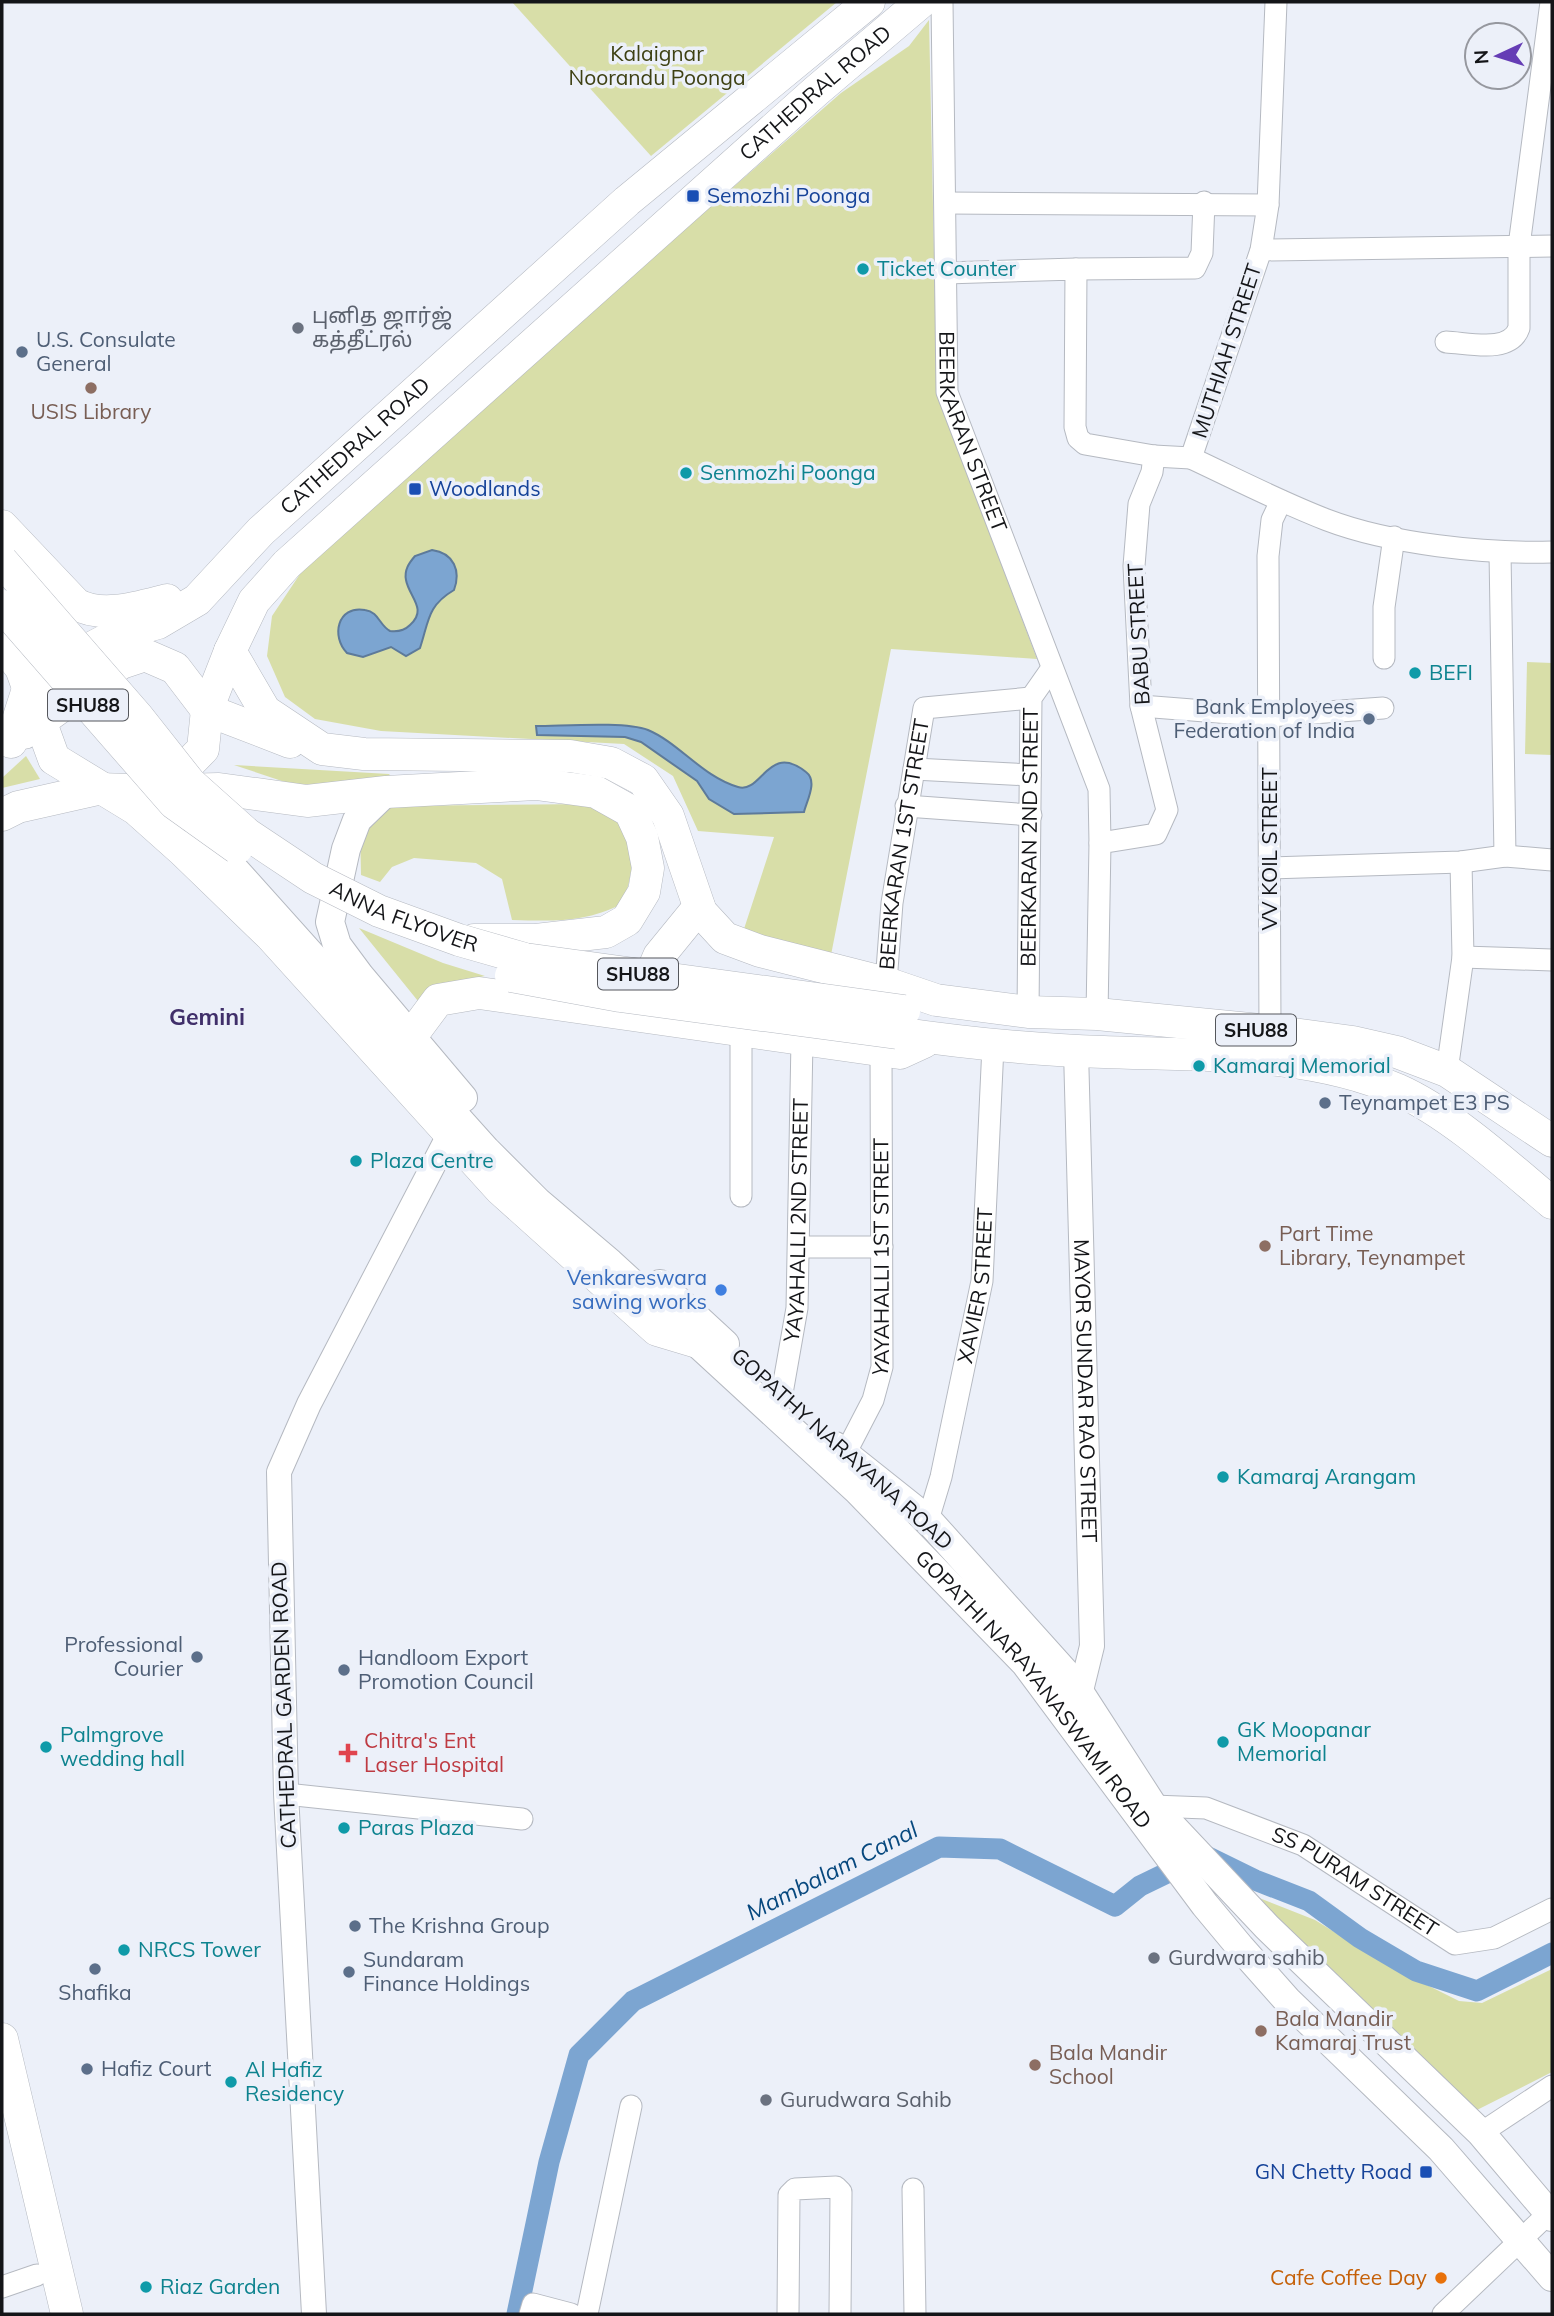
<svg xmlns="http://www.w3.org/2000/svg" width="1554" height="2316" font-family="Mulish,'Noto Sans Tamil',sans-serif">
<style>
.green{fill:#d8dea8}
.water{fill:#7ca5d1;stroke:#5d7a9a;stroke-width:2}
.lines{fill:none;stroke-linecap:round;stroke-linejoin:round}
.canal{stroke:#7ca5d1;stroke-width:21}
.minor-casing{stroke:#b5b9c1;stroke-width:23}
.tertiary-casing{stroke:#b5b9c1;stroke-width:26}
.secondary-casing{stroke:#b5b9c1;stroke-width:30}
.primary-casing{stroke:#b5b9c1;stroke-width:33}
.minor{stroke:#fff;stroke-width:21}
.tertiary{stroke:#fff;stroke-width:24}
.secondary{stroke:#fff;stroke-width:28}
.primary{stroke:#fff;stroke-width:32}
.primary-bridge-casing{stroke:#b5b9c1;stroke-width:33;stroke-linecap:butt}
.primary-bridge{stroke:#fff;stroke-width:32}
.transit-dot{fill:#1a4fb4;stroke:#ecf0f9;stroke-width:2.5}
.culture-dot{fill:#0f9aa8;stroke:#ecf0f9;stroke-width:2.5}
.worship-dot{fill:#6b7280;stroke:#ecf0f9;stroke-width:2.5}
.service-dot{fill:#5c6f8a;stroke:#ecf0f9;stroke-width:2.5}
.education-dot{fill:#8d6e63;stroke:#ecf0f9;stroke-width:2.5}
.shop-dot{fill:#3f7fe0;stroke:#ecf0f9;stroke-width:2.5}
.health-dot{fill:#e0444e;stroke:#ecf0f9;stroke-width:2.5}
.food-dot{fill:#e8710a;stroke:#ecf0f9;stroke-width:2.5}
.labels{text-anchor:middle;stroke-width:7;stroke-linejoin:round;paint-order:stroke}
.shield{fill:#ecf0f9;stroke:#55575c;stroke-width:2}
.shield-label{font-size:19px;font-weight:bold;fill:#141518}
.park-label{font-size:21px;fill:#3e4113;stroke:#ecf0f9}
.street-label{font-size:21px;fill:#141518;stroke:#ecf0f9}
.transit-label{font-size:21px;fill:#164399;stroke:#ecf0f9;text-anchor:start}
.culture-label{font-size:21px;fill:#0d838f;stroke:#ecf0f9;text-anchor:start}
.worship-label{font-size:21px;fill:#5b616d;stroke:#ecf0f9;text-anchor:start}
.service-label{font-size:21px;fill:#4e5e75;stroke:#ecf0f9;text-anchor:start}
.education-label{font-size:21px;fill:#785e54;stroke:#ecf0f9;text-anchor:start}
.shop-label{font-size:21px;fill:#366cbe;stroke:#ecf0f9;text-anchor:end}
.health-label{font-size:21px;fill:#be3a42;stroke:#ecf0f9;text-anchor:start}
.food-label{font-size:21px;fill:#c56008;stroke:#ecf0f9;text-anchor:end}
.neighbourhood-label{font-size:23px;font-weight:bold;fill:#402f6a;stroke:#ecf0f9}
.water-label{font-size:23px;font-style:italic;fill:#07487e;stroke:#ecf0f9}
</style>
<rect width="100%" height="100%" fill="#ecf0f9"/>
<!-- green -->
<g class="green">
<path d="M512 2H837L651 156Z"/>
<path d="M929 20 937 393 1037 659 891 649 831 955 743 932 774 837 698 831 673 776 624 744 381 731 315 719 285 697 267 656 272 616 314 553 841 93 909 46Z"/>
<path d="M1527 662 1552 663V755L1525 754Z"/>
<path d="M26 756 40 779 2 788V778Z"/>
<path d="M217 764 389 774 394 780 321 794 234 765Z"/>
<path d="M592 804C599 808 611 813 616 819 639 844 633 876 622 904 583 923 555 921 512 920L502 879 476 863 414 858 392 867 380 882 361 875 360 827 388 806Z"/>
<path d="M359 928 443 963 485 976 446 984 422 1006Z"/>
<path d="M1244 1892 1315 1920 1391 1967 1459 2001 1482 2003 1552 1969V2072L1471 2113Z"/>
</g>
<!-- water -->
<g class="water">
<path d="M432 550C454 553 461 571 454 590 427 606 429 621 420 648L406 656 391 647 363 657 347 653C331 637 337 605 365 610 379 612 379 625 390 631 398 632 404 631 410 625 428 609 409 597 406 580 404 570 409 563 415 556Z"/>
<path d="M536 726C563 726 625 721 648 730 679 743 703 777 738 787 762 794 768 742 806 772 818 781 807 800 804 812L734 814 709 799 697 781 641 742 625 737 537 735Z"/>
</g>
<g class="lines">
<!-- canal -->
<path class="canal" d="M517 2314 549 2162 579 2055 633 2001 939 1847 1000 1849 1115 1906 1140 1886 1204 1855 1255 1880 1309 1901 1360 1938 1416 1971 1477 1991 1552 1953"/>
<!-- minor casing -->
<g class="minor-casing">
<g id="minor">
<path id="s1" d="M942 2 947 392 1099 789 1100 843"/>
<path d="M1276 2 1268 205 1261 250 1191 458C1236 479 1280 502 1327 520 1390 544 1485 554 1552 552"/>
<path d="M946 203 1268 205"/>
<path d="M1261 250 1552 246"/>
<path d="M1076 269 1195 268 1202 253 1204 202"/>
<path d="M946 273 1076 269 1075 427 1078 438 1085 444 1154 456 1191 458"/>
<path d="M1446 342C1469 343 1510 354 1519 328V246L1551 2"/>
<path d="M1500 553 1505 856"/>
<path d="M1384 658V607L1394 537"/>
<path d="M1141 706 1269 716 1383 708"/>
<path d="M914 769 1030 775"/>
<path d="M906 806 1031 815"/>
<path d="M1270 868 1461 862 1505 856 1552 860"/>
<path d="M1463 957 1552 960"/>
<path id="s2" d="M886 983 892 903 924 708 1031 698"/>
<path id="s3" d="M1028 1012 1031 698 1052 668"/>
<path d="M1097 1014 1100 843 1156 834 1167 810 1141 706 1134 566 1139 504 1152 472 1154 456"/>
<path d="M1270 1031 1268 556 1272 520 1281 501"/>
<path d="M741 1032V1196"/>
<path d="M1447 1071 1463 957 1461 862"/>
<path d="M799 1247H882"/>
<path id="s4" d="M781 1399 797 1308 802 1040"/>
<path id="s5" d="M845 1454 873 1400 882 1367 881 1051"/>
<path id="s6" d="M928 1520 941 1477 982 1281 993 1046"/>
<path d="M286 1794 522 1819"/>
<path id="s7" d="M1153 1806 1206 1808 1303 1845 1455 1944 1494 1938 1552 1909"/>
<path d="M1481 2133 1552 2086"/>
<path d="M913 2189 915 2314"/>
<path d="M2 2287 37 2275"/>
<path d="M530 2314 533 2304 571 2314"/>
<path d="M587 2314 631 2106"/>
<path d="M788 2314 789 2195 795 2189 836 2187 841 2192 840 2314"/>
<path d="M1443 2314 1549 2213"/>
</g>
</g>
<!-- tertiary casing -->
<g class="tertiary-casing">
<g id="tertiary">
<path id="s8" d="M1076 1051 1092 1646 1077 1707"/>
<path d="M314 2314 286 1794 279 1472 309 1404 449 1135"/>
</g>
</g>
<!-- secondary casing -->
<g class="secondary-casing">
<g id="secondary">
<path d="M386 792 357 820 346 849 330 922 337 945 360 976 463 1098"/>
<path id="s9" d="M199 830 486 1150 538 1202 610 1263 858 1491 1025 1663 1205 1905 1240 1947 1287 2000 1441 2149 1552 2277"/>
<path d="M660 1284 725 1344"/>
<path d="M835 1446 928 1520 1071 1679 1153 1806 1267 1927 1481 2133 1552 2217"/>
</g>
</g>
<!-- primary casing -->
<g class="primary-casing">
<g id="primary">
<path d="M2 526 76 604C102 619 139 607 167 600"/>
<path d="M2 644 21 668 54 759 136 809 182 850 271 936 500 1189 657 1330 697 1342"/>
<path d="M230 651 265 711 322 749 364 754 570 756 611 763 643 780 668 816 701 912 725 938 760 951 886 983 936 1000 1028 1012 1097 1014 1270 1031 1353 1042 1397 1052 1447 1071 1552 1141"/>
<path d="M24 733 121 663 145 655 175 668 207 710 290 742"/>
<path id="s10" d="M11 742 28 689 78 655 116 635 158 623 197 600 261 531 627 201 869 2"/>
<path d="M179 790 219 789 307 801 386 792 536 784 596 792 630 811 642 837 648 868 644 892 627 920 606 932 536 940H474"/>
<path id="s11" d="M2 815 18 807 98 789 162 791 203 749 207 710 230 651 254 601 287 564 816 91 921 2"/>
<path d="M640 1000 659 956 699 907"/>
<path d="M897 1033C966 1043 1034 1050 1104 1052 1203 1056 1305 1050 1398 1090 1450 1113 1508 1166 1552 1203"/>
<path d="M412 1035 438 1000 479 993 900 1053 924 1042"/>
<path d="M2 2039 67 2314"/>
</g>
</g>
<!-- minor -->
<use href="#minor" class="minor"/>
<!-- tertiary -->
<use href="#tertiary" class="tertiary"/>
<!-- secondary -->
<use href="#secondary" class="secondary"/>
<!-- primary -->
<use href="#primary" class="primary"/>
<!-- primary-bridge casing -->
<g class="primary-bridge-casing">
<g id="primary-bridge">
<path id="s12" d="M2 561 137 716 190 783 247 834 313 878 379 911 459 940 525 959 904 1011"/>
<path d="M2 606 174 803 237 848"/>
<path d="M511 976 620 996 897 1033"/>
</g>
</g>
<!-- primary-bridge -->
<use href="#primary-bridge" class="primary-bridge"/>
</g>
<!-- markers -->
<g class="transit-dot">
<rect x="686" y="189" width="14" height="14" rx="3.5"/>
<rect x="408" y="482" width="14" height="14" rx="3.5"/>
<rect x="1419" y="2165" width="14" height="14" rx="3.5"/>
</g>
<g class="culture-dot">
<circle cx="863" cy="269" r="7"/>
<circle cx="686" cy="473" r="7"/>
<circle cx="1415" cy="673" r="7"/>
<circle cx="1199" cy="1066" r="7"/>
<circle cx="356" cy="1161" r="7"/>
<circle cx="1223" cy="1477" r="7"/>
<circle cx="1223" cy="1742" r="7"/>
<circle cx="46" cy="1747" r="7"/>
<circle cx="344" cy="1828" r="7"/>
<circle cx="124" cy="1950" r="7"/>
<circle cx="231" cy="2082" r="7"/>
<circle cx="146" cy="2287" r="7"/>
</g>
<g class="worship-dot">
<circle cx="298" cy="328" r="7"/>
<circle cx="1154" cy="1958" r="7"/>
<circle cx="766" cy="2100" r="7"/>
</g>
<g class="service-dot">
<circle cx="22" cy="352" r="7"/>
<circle cx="1369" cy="719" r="7"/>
<circle cx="1325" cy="1103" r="7"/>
<circle cx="197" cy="1657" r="7"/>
<circle cx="344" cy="1670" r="7"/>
<circle cx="355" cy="1926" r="7"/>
<circle cx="95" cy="1969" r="7"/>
<circle cx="349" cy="1972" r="7"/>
<circle cx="87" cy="2069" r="7"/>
</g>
<g class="education-dot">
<circle cx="91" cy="388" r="7"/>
<circle cx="1265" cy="1246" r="7"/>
<circle cx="1261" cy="2031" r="7"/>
<circle cx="1035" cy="2065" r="7"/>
</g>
<circle class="shop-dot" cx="721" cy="1290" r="7"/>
<path class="health-dot" d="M344.5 1742.5h7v7h7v7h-7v7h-7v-7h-7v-7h7z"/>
<circle class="food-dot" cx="1441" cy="2278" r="7"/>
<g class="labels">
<!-- shield labels -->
<g class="shield">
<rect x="48" y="689.5" width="80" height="31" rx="5"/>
<rect x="598" y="958.5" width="80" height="31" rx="5"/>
<rect x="1216" y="1014.5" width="80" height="31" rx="5"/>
</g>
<g class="shield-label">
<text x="88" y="712">SHU88</text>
<text x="638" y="981">SHU88</text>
<text x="1256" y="1037">SHU88</text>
</g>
<!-- park labels -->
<g class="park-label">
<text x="657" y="61">Kalaignar<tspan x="657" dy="24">Noorandu Poonga</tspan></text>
</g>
<!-- street labels -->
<g class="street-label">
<text dy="7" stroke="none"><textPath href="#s11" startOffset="1138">CATHEDRAL ROAD</textPath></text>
<text transform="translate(1227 351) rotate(-72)" y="7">MUTHIAH STREET</text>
<text dy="7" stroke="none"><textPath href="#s1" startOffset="434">BEERKARAN STREET</textPath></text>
<text dy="7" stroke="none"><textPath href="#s10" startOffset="469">CATHEDRAL ROAD</textPath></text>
<text transform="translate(1139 634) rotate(-93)" y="7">BABU STREET</text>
<text dy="7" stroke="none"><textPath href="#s3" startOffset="175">BEERKARAN 2ND STREET</textPath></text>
<text dy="7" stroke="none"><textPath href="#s2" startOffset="140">BEERKARAN 1ST STREET</textPath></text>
<text transform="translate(1270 849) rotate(-90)" y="7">VV KOIL STREET</text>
<text dy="7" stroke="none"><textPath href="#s12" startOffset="546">ANNA FLYOVER</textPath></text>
<text dy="7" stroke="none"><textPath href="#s4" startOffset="180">YAYAHALLI 2ND STREET</textPath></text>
<text dy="7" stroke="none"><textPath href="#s5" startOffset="205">YAYAHALLI 1ST STREET</textPath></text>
<text dy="7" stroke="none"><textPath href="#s6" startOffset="240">XAVIER STREET</textPath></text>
<text dy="7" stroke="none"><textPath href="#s8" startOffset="340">MAYOR SUNDAR RAO STREET</textPath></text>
<text transform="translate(842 1449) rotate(42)" y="7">GOPATHY NARAYANA ROAD</text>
<text dy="7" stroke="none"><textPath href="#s9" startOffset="1200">GOPATHI NARAYANASWAMI ROAD</textPath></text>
<text transform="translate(284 1705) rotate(-92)" y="7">CATHEDRAL GARDEN ROAD</text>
<text dy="7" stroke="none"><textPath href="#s7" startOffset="220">SS PURAM STREET</textPath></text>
</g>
<!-- transit labels -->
<g class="transit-label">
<text x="707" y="203">Semozhi Poonga</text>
<text x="429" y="496">Woodlands</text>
<text x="1412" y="2179" text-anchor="end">GN Chetty Road</text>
</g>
<!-- culture labels -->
<g class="culture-label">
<text x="877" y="276">Ticket Counter</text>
<text x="700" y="480">Senmozhi Poonga</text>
<text x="1429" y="680">BEFI</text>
<text x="1213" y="1073">Kamaraj Memorial</text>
<text x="370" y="1168">Plaza Centre</text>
<text x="1237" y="1484">Kamaraj Arangam</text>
<text x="1237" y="1737">GK Moopanar<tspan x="1237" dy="24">Memorial</tspan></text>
<text x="60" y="1742">Palmgrove<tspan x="60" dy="24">wedding hall</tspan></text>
<text x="358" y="1835">Paras Plaza</text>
<text x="138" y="1957">NRCS Tower</text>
<text x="245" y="2077">Al Hafiz<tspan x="245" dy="24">Residency</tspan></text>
<text x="160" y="2294">Riaz Garden</text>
</g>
<!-- worship labels -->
<g class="worship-label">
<text x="312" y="323">புனித ஜார்ஜ்<tspan x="312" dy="24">கத்தீட்ரல்</tspan></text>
<text x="1168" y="1965">Gurdwara sahib</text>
<text x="780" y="2107">Gurudwara Sahib</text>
</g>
<!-- service labels -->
<g class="service-label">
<text x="36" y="347">U.S. Consulate<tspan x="36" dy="24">General</tspan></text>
<text x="1355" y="714" text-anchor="end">Bank Employees<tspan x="1355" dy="24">Federation of India</tspan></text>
<text x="1339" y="1110">Teynampet E3 PS</text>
<text x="183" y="1652" text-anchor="end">Professional<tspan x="183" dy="24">Courier</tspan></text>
<text x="358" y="1665">Handloom Export<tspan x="358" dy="24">Promotion Council</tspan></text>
<text x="369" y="1933">The Krishna Group</text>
<text x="363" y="1967">Sundaram<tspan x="363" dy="24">Finance Holdings</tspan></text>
<text x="95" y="2000" text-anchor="middle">Shafika</text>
<text x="101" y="2076">Hafiz Court</text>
</g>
<!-- education labels -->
<g class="education-label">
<text x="91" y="419" text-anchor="middle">USIS Library</text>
<text x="1279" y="1241">Part Time<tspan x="1279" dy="24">Library, Teynampet</tspan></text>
<text x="1275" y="2026">Bala Mandir<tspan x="1275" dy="24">Kamaraj Trust</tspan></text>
<text x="1049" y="2060">Bala Mandir<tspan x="1049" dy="24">School</tspan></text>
</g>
<!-- shop labels -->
<g class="shop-label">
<text x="707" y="1285">Venkareswara<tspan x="707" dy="24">sawing works</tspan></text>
</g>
<!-- health labels -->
<g class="health-label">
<text x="364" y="1748">Chitra's Ent<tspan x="364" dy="24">Laser Hospital</tspan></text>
</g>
<!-- food labels -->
<g class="food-label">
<text x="1427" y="2285">Cafe Coffee Day</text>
</g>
<!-- neighbourhood labels -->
<g class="neighbourhood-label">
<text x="207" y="1025">Gemini</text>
</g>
<!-- water labels -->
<g class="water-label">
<text transform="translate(832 1871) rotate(-27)" y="8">Mambalam Canal</text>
</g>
</g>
<!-- border -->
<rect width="1554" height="2316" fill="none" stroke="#141518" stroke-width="7"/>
<!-- north arrow -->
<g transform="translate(1498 56) rotate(266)"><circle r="33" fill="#ecf0f9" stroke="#96989f" stroke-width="2"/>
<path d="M0-5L12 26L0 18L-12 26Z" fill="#653db5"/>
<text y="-10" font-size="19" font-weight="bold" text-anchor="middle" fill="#141518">N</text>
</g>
</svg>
